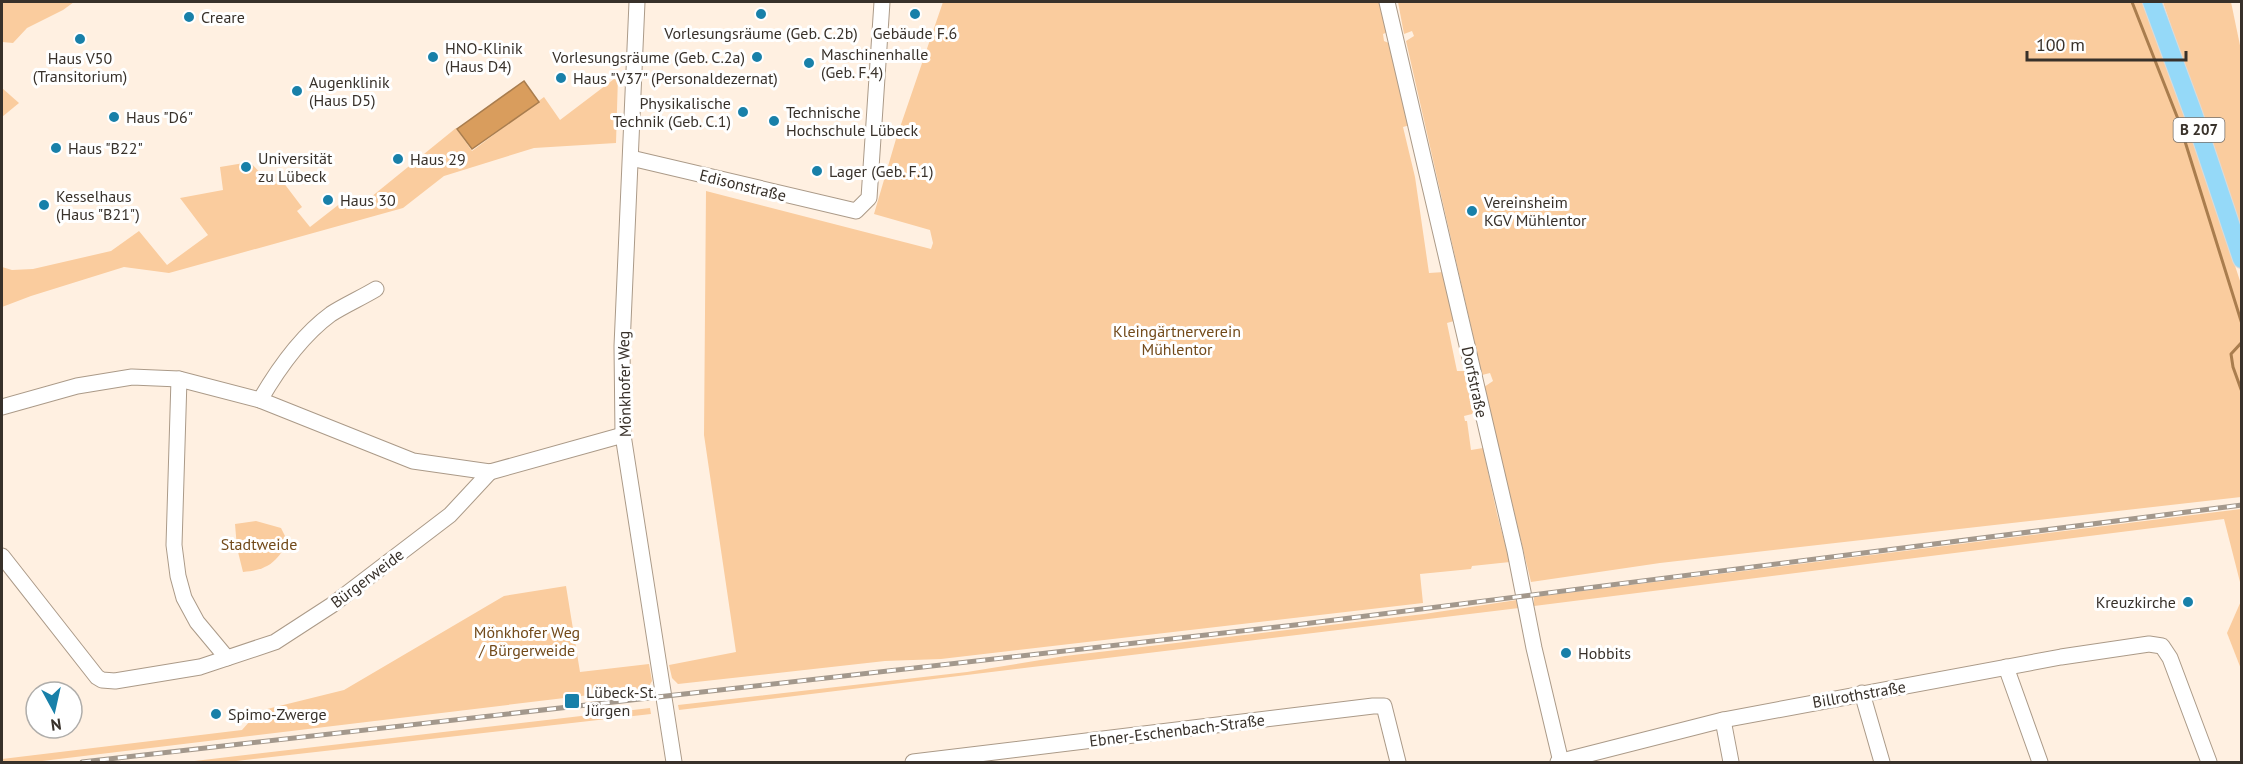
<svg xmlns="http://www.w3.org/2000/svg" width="2243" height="764" font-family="'PT Sans',sans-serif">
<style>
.green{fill:#facc9e}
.water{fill:#d99d5d;stroke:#a97d4e;stroke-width:1.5}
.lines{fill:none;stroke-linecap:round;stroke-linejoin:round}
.stream{stroke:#a97d4e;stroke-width:3}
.minor-casing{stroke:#ab9a88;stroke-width:17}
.major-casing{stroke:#dbdad9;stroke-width:20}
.minor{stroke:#fff;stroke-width:15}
.major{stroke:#95d9f8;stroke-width:18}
.rail-casing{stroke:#a3988c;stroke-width:5}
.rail{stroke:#fff;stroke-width:3;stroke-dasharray:9;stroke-linecap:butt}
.poi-dot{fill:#1880a9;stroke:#fff;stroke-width:2}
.labels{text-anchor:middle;stroke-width:6;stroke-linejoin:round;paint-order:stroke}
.shield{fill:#fff;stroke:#746f6a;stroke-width:1.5}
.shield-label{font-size:15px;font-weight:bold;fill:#38312a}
.poi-label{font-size:16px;fill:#38312a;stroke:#fff;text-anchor:start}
.street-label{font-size:16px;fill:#38312a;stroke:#fff}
.park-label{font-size:16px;fill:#724a1a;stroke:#fff}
</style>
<rect width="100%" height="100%" fill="#fff0e1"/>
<!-- green -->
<g class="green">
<path d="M2 2H74L63 10 27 28 13 43 2 42Z"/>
<path d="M943 2H1376L1382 3 1388 32 1383 34 1384 41 1391 44 1410 125 1403 127 1415 177 1429 273 1444 272 1454 321 1447 323 1457 371H1466L1475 411 1472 414 1464 416 1465 421H1467L1471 450 1483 448 1497 514 1510 562 1472 566 1471 569 1420 574 1423 603 941 659 885 661 678 684 672 678 669 665 736 652 704 435 706 191 931 249 933 243 930 230 874 214 896 139Z"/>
<path d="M1398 2H2144L2170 68 2241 284V497L1660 563 1531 582 1484 387 1493 381 1490 373 1482 375 1406 41 1414 36 1412 31 1404 34Z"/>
<path d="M2163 2H2231L2242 55 2241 237Z"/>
<path d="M618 76 616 143 534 148 444 176 403 208 169 273 124 267 31 296 2 307V267L12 270 33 269 111 251 139 231 167 265 208 235 180 198 223 190 220 167 250 162 262 175 277 174 302 207 297 211 310 227 351 195 360 206 456 128 472 151 544 97 560 120Z"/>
<path d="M2 88 19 103 2 117Z"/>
<path d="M2241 509V586L2224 519 1534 606V597Z"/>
<path d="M256 521 281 528 288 542C276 563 267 570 243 572L237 548 235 524Z"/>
<path d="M566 586 580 672 649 664 652 681 648 688 34 762H2V759L242 730 259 711 344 690 504 596Z"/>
<path d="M1517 600 1519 608 679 710 678 705 967 672 1065 656 1424 614Z"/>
<path d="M2241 601V669L2227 633Z"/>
<path d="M650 708 651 714 227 762H186Z"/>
</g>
<!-- water -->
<path class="water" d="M524 81 539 102 472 149 457 129Z"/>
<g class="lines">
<!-- stream -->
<g class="stream">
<path d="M2132 2 2178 119 2242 324"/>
<path d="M2242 342 2231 354 2233 367 2242 392"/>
</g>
<!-- minor casing -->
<g class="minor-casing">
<g id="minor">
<path d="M637 2 622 346 623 435 674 762"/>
<path d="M1387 2 1515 551 1534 648 1561 762"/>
<path d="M631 158 856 211 869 198 882 2"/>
<path d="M179 379 174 545 178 576 184 598 197 622 227 658"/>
<path d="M260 400C278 369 301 336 331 314 345 305 361 298 376 289"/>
<path d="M2 407 77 386 132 377 179 379 260 400 413 461 490 472 623 435"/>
<path d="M2 556 97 677 102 680 115 681 200 667 275 642 332 605 450 515 490 472"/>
<path d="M2006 667 2040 762"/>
<path d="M1862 693 1882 762"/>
<path d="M1723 720 1731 762"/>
<path d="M913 762 1373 706H1384L1398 762"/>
<path d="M1558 762 1723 720 2061 657 2149 644 2162 646 2170 658 2209 762"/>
</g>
</g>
<!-- major casing -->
<g class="major-casing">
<path id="major" d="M2152 2 2193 113 2242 259"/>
</g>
<!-- minor -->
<use href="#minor" class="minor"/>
<!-- major -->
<use href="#major" class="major"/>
<!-- rail casing -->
<g class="rail-casing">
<path id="rail" d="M82 762 1295 625 2242 505"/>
</g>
<!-- rail -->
<use href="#rail" class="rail"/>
</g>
<!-- markers -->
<g class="poi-dot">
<circle cx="761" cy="14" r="6"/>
<circle cx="915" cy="14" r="6"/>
<circle cx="189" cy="17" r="6"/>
<circle cx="80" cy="39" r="6"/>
<circle cx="433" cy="57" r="6"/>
<circle cx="757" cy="57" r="6"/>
<circle cx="809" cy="63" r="6"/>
<circle cx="561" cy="78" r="6"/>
<circle cx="297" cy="91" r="6"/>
<circle cx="743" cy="112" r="6"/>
<circle cx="114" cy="117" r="6"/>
<circle cx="774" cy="121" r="6"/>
<circle cx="56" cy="148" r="6"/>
<circle cx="398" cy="159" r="6"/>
<circle cx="246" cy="167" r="6"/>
<circle cx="817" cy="171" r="6"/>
<circle cx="328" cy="200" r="6"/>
<circle cx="44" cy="205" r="6"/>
<circle cx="1472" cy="211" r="6"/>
<circle cx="2188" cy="602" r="6"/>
<circle cx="1566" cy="653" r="6"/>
<rect x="564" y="693" width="16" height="16" rx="3"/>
<circle cx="216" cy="714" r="6"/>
</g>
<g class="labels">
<!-- shield labels -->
<rect class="shield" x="2173.5" y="118" width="51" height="24" rx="4.5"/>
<g class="shield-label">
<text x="2199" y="135">B 207</text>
</g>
<!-- poi labels -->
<g class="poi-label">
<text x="201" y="23">Creare</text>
<text x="761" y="39" text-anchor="middle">Vorlesungsräume (Geb. C.2b)</text>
<text x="915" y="39" text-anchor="middle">Gebäude F.6</text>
<text x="445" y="54">HNO-Klinik<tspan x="445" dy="18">(Haus D4)</tspan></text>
<text x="821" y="60">Maschinenhalle<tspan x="821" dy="18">(Geb. F.4)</tspan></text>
<text x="745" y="63" text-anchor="end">Vorlesungsräume (Geb. C.2a)</text>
<text x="80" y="64" text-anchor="middle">Haus V50<tspan x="80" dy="18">(Transitorium)</tspan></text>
<text x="573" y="84">Haus "V37" (Personaldezernat)</text>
<text x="309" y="88">Augenklinik<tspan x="309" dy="18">(Haus D5)</tspan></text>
<text x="731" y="109" text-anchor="end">Physikalische<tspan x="731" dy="18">Technik (Geb. C.1)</tspan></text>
<text x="786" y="118">Technische<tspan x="786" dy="18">Hochschule Lübeck</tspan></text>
<text x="126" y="123">Haus "D6"</text>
<text x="68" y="154">Haus "B22"</text>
<text x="258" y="164">Universität<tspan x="258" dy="18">zu Lübeck</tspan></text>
<text x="410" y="165">Haus 29</text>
<text x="829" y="177">Lager (Geb. F.1)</text>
<text x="56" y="202">Kesselhaus<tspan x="56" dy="18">(Haus "B21")</tspan></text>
<text x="340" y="206">Haus 30</text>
<text x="1484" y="208">Vereinsheim<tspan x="1484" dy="18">KGV Mühlentor</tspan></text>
<text x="2176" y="608" text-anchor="end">Kreuzkirche</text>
<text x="1578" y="659">Hobbits</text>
<text x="586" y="698">Lübeck-St.<tspan x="586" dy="18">Jürgen</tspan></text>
<text x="228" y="720">Spimo-Zwerge</text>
</g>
<!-- street labels -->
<g class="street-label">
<text transform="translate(743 185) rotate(14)" y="6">Edisonstraße</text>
<text transform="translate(1475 382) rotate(78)" y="6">Dorfstraße</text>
<text transform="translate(624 384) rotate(-91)" y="6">Mönkhofer Weg</text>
<text transform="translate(367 578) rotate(-37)" y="6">Bürgerweide</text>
<text transform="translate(1859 694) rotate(-10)" y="6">Billrothstraße</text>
<text transform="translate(1177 730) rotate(-7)" y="6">Ebner-Eschenbach-Straße</text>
</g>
<!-- park labels -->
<g class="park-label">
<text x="1177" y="337">Kleingärtnerverein<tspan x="1177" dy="18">Mühlentor</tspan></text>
<text x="259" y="550">Stadtweide</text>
<text x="527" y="638">Mönkhofer Weg<tspan x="527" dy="18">/ Bürgerweide</tspan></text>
</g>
</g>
<!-- border -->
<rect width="2243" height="764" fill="none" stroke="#38312a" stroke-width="6"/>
<!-- north arrow -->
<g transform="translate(54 710) rotate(172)"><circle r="28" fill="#ffffff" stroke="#afadaa" stroke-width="1.5"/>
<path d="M0-4.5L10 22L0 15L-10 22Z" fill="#1880a9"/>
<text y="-9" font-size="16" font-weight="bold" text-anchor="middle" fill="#38312a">N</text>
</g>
<!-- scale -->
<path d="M2027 51v9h159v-9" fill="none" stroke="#38312a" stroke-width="3"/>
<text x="2036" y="51" font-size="18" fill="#38312a" stroke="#ffffff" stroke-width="4.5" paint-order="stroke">100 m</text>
</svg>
